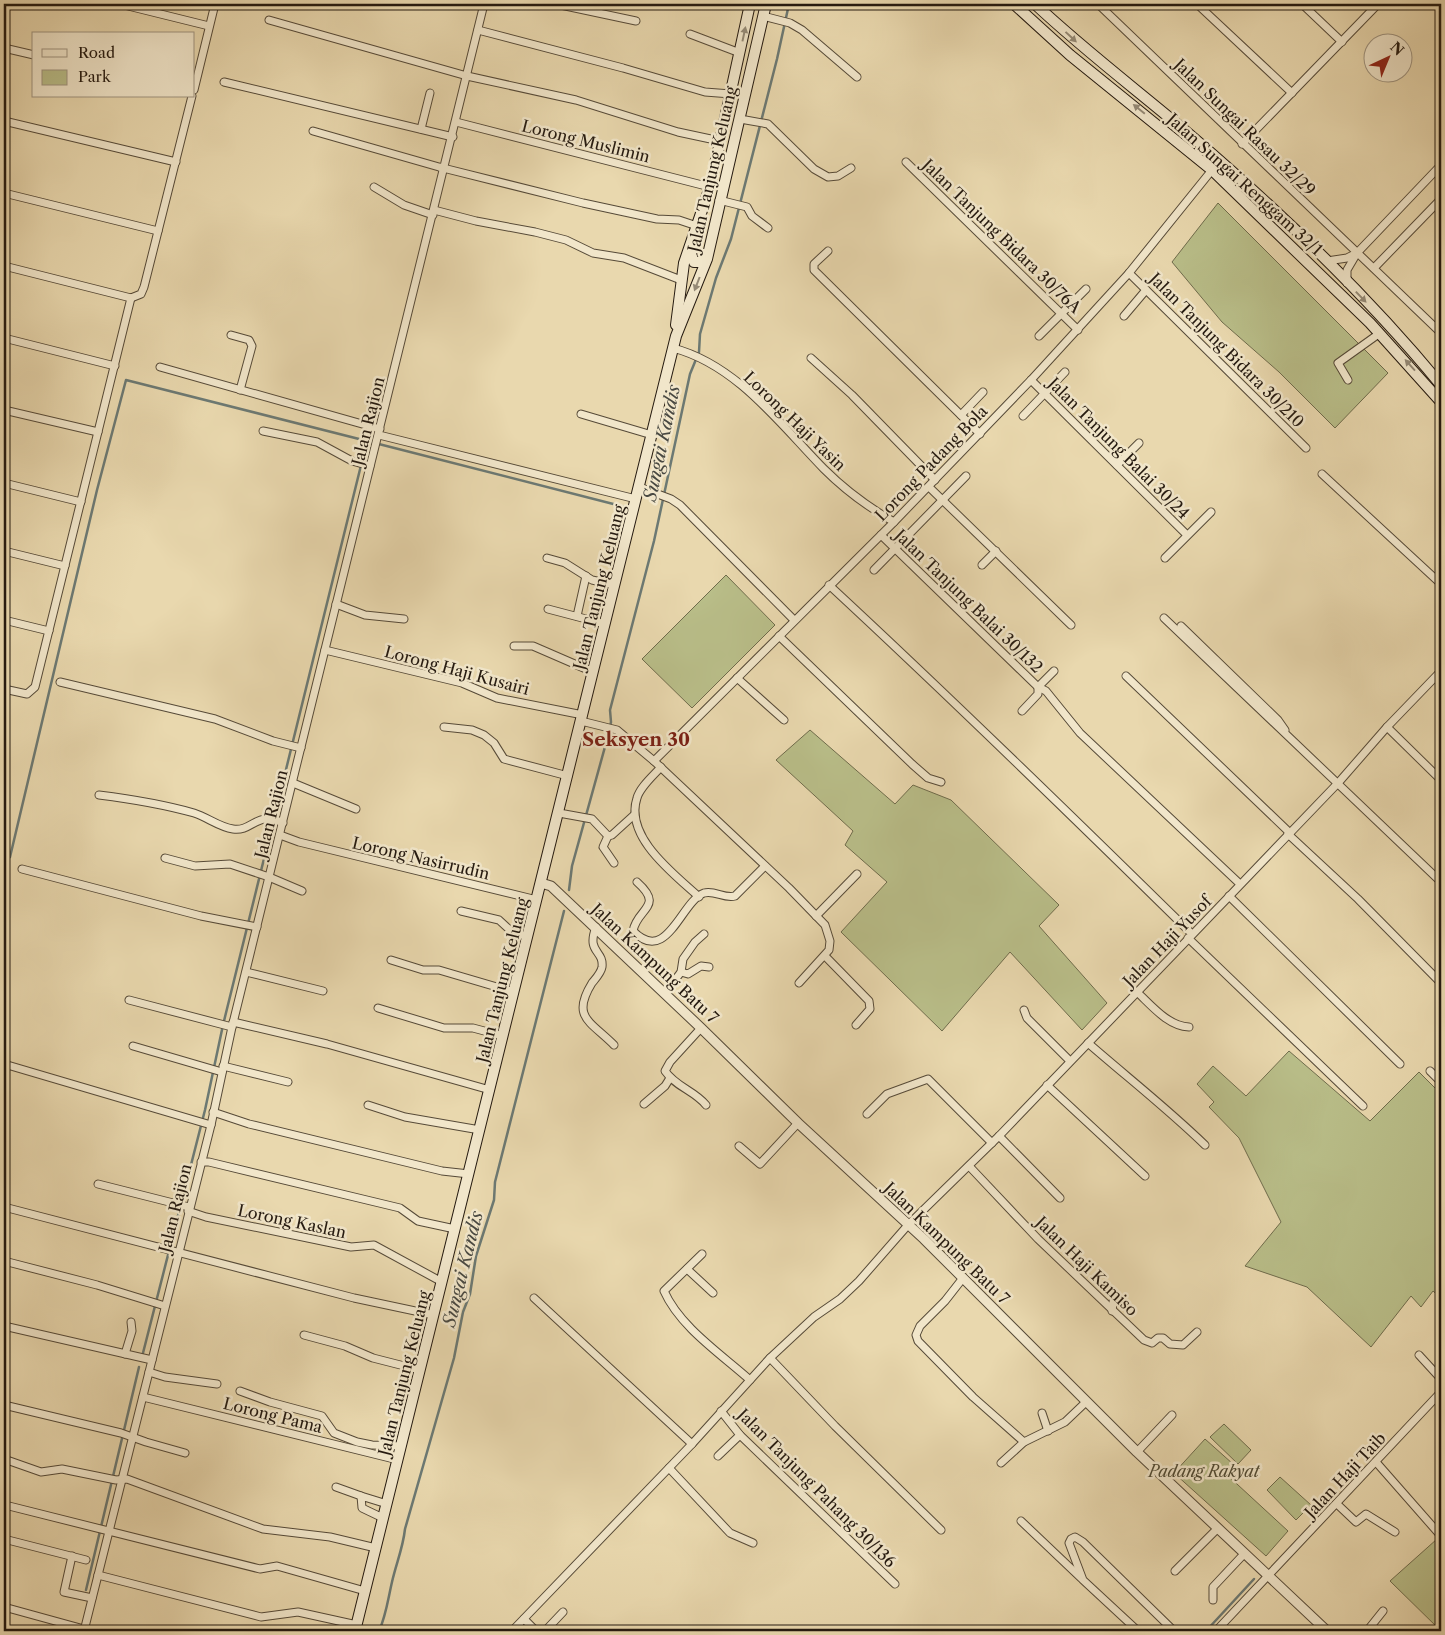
<svg xmlns="http://www.w3.org/2000/svg" width="1445" height="1635" font-family="'Libre Caslon Text',serif">
<style>
.green{fill:#b9be89;stroke:#6f6c4c}
.lines{fill:none;stroke-linecap:round;stroke-linejoin:round}
.stream{stroke:#6c7973;stroke-width:2.5}
.minor-casing{stroke:#564a38;stroke-width:9}
.tertiary-casing{stroke:#564a38;stroke-width:11}
.secondary-casing{stroke:#251a10;stroke-width:12}
.minor{stroke:#f1e6ca;stroke-width:7}
.tertiary{stroke:#f1e6ca;stroke-width:9}
.secondary{stroke:#f1e6ca;stroke-width:10}
.oneway{fill:#958a76}
.labels{text-anchor:middle;stroke-width:5;stroke-linejoin:round;paint-order:stroke}
.street-label{font-size:16px;fill:#251a10;stroke:#f1e6ca}
.park-label{font-size:16px;font-style:italic;fill:#514b34;stroke:#f1e6ca}
.water-label{font-size:18px;font-style:italic;fill:#494942;stroke:#f1e6ca}
.quarter-label{font-size:19px;font-weight:bold;fill:#7a1f14;stroke:#f1e6ca}
</style>
<rect width="100%" height="100%" fill="#e9d8ae"/>
<filter id="stains"><feTurbulence type="fractalNoise" baseFrequency=".004" numOctaves="4"/><feColorMatrix values="0 0 0 0 .2 0 0 0 0 .09 0 0 0 0 .02 0 0 0 .5 -.17"/></filter>
<radialGradient id="worn" r=".72"><stop offset=".6" stop-color="#630" stop-opacity="0"/><stop offset="1" stop-color="#630" stop-opacity=".3"/></radialGradient>
<!-- green -->
<g class="green">
<path d="M1218 203 1388 373 1335 428 1279 372 1222 322 1172 262Z"/>
<path d="M726 575 775 625 692 708 642 659Z"/>
<path d="M810 730 895 804 913 785 951 800 1059 905 1039 926 1107 1003 1082 1030 1010 952 942 1031 841 932 887 882 845 845 853 831 776 760Z"/>
<path d="M1289 1051 1370 1121 1419 1072 1441 1094V1298L1433 1291 1421 1307 1411 1296 1371 1347 1307 1287 1245 1266 1281 1222 1239 1138 1209 1107 1214 1102 1197 1084 1213 1066 1246 1096Z"/>
<path d="M1224 1424 1251 1450 1238 1464 1210 1437Z"/>
<path d="M1205 1439 1233 1464 1225 1473 1288 1531 1266 1556 1174 1473Z"/>
<path d="M1280 1477 1311 1505 1296 1520 1267 1490Z"/>
<path d="M1437 1539 1441 1543V1631L1390 1581Z"/>
</g>
<g class="lines">
<!-- stream -->
<g class="stream">
<path d="M367 441 625 507"/>
<path d="M4 855 10 857 97 490 126 380 367 441 223 1025 205 1110 143 1353"/>
<path d="M569 890 572 866 608 736 611 722 610 710 654 541 690 374 699 352 700 334 716 278 731 239 777 59 789 4"/>
<path d="M86 1590 139 1367"/>
<path d="M379 1631C386 1616 388 1599 392 1582 396 1564 403 1548 405 1529L454 1358 463 1312 470 1294 476 1256 494 1200 495 1182 564 911"/>
<path d="M1206 1631 1254 1579"/>
</g>
<!-- minor casing -->
<g class="minor-casing">
<g id="minor">
<path d="M120 4 209 26"/>
<path d="M556 4 636 21"/>
<path d="M1098 4 1441 333"/>
<path d="M1197 4 1292 93"/>
<path d="M1302 4 1342 42"/>
<path d="M763 16 790 23 802 30 857 77"/>
<path d="M269 20 467 76 576 100 678 132 720 141"/>
<path d="M478 30 623 68 705 92 731 94"/>
<path d="M690 34 740 53"/>
<path d="M4 48 34 55"/>
<path d="M224 82 453 137"/>
<path d="M194 90 215 4"/>
<path d="M740 119 768 124 814 169 828 177 838 176 851 168"/>
<path d="M4 121 176 162"/>
<path d="M456 122 710 187"/>
<path d="M421 129 430 93"/>
<path d="M313 131 439 167 583 203 657 219 679 220 697 226"/>
<path d="M1242 144 1378 4"/>
<path d="M906 162 1078 330"/>
<path d="M374 187 404 205 433 215"/>
<path d="M4 193 158 231"/>
<path d="M719 200 747 207 752 216 768 228"/>
<path d="M1436 205 1441 210"/>
<path d="M434 210 476 221 535 232 566 240 593 253 624 258 681 280"/>
<path d="M828 251 814 264V270L980 434"/>
<path d="M1327 261 1347 258 1355 254"/>
<path d="M4 266 131 298"/>
<path d="M1374 268 1441 199"/>
<path d="M1129 273 1306 448"/>
<path d="M1347 283V270L1357 253 1441 165"/>
<path d="M131 298 141 294 144 287 192 96"/>
<path d="M1124 316 1146 290"/>
<path d="M231 335 249 340 252 346 240 390"/>
<path d="M1039 336 1086 289"/>
<path d="M4 338 115 366"/>
<path d="M673 348C737 365 779 423 824 469 845 490 868 507 894 522"/>
<path d="M811 358 852 395 935 480"/>
<path d="M160 367 380 429"/>
<path d="M1031 380 1187 535"/>
<path d="M1348 380 1338 363 1380 333"/>
<path d="M4 410 98 432"/>
<path d="M581 414 652 435"/>
<path d="M961 415 983 392"/>
<path d="M1023 416 1065 372"/>
<path d="M263 431 317 442 352 461 370 466"/>
<path d="M379 435 636 499"/>
<path d="M1117 465 1139 443"/>
<path d="M1322 474 1441 584"/>
<path d="M4 483 81 502"/>
<path d="M639 487 671 499 680 505 794 620"/>
<path d="M929 487 1071 625"/>
<path d="M881 535 1038 687 1046 691 1080 733 1240 884"/>
<path d="M4 551 65 566"/>
<path d="M547 558 565 563 592 580 615 585"/>
<path d="M1165 558 1211 512"/>
<path d="M982 565 996 551"/>
<path d="M874 570 966 476"/>
<path d="M829 585C952 699 1072 816 1192 934"/>
<path d="M336 604 365 615 404 619"/>
<path d="M548 609 605 624"/>
<path d="M577 616 586 576"/>
<path d="M1164 618 1441 882"/>
<path d="M4 620 49 631"/>
<path d="M1181 626 1278 720 1285 730"/>
<path d="M779 636 912 764 928 778 941 782"/>
<path d="M514 646H533L593 672"/>
<path d="M325 650 462 683 497 698 583 715"/>
<path d="M1126 676 1290 833"/>
<path d="M737 678 784 720"/>
<path d="M60 682 215 719 273 741 301 748"/>
<path d="M4 689 27 694 35 687 131 298"/>
<path d="M1022 711 1038 694V687L1054 671"/>
<path d="M581 721 617 730 654 761 789 888 825 925 830 941 829 950 799 983"/>
<path d="M444 727 472 730 484 735 494 743 504 759 568 776"/>
<path d="M1387 727 1441 780"/>
<path d="M654 761 894 522 1031 380 1129 273 1212 170"/>
<path d="M661 767C653 776 640 787 637 798 624 837 674 874 699 897"/>
<path d="M293 783 356 809"/>
<path d="M99 795C131 799 162 804 194 813 207 817 219 827 233 829 253 832 256 810 283 823"/>
<path d="M559 813 592 819 608 836 612 835 634 815"/>
<path d="M1288 834 1358 899 1441 983"/>
<path d="M280 835 299 842 537 900"/>
<path d="M608 836 603 847 614 863"/>
<path d="M165 858 195 866 230 864 269 877 302 891"/>
<path d="M22 869 201 916 257 927"/>
<path d="M637 882C665 907 637 908 633 931 667 966 681 901 704 893 715 890 724 899 735 896L765 866"/>
<path d="M1229 896 1400 1064"/>
<path d="M461 911 499 920 512 932 528 937"/>
<path d="M816 916 857 874"/>
<path d="M596 927C586 953 604 950 602 967 601 973 596 978 592 983 571 1017 590 1021 614 1045"/>
<path d="M1188 938 1363 1106"/>
<path d="M825 956 869 1001 870 1009 856 1025"/>
<path d="M391 960 423 970H439L514 992"/>
<path d="M246 972 323 991"/>
<path d="M681 972 688 974 701 966 709 967"/>
<path d="M1137 992C1152 1006 1168 1026 1189 1027"/>
<path d="M665 993 681 972 683 959 695 942 704 934"/>
<path d="M129 1000 232 1027"/>
<path d="M378 1008 444 1028H473L503 1036"/>
<path d="M1024 1010 1027 1018 1070 1061"/>
<path d="M233 1022 327 1044 490 1090"/>
<path d="M701 1028 670 1062 665 1071C676 1087 695 1091 706 1105"/>
<path d="M1088 1043C1127 1077 1168 1109 1205 1145"/>
<path d="M133 1046 222 1072"/>
<path d="M4 1064 211 1125"/>
<path d="M223 1066 288 1082"/>
<path d="M1430 1071 1441 1082"/>
<path d="M1047 1085 1145 1176"/>
<path d="M644 1104 665 1086 670 1078"/>
<path d="M368 1105 405 1117 480 1130"/>
<path d="M213 1112 249 1124 442 1171 469 1174"/>
<path d="M867 1114 887 1094 928 1079 992 1143"/>
<path d="M999 1136 1060 1198"/>
<path d="M739 1146 760 1164 798 1123"/>
<path d="M201 1162H209L400 1208 418 1221 455 1229"/>
<path d="M969 1166 1038 1239 1144 1340 1152 1343 1158 1338H1163L1170 1344 1183 1345 1197 1332"/>
<path d="M98 1184 189 1207"/>
<path d="M4 1207 354 1298 434 1315"/>
<path d="M188 1211 206 1217 351 1247 374 1245 442 1282"/>
<path d="M702 1254 664 1291C680 1327 721 1354 750 1380"/>
<path d="M4 1261 97 1285 165 1306"/>
<path d="M687 1269 713 1293"/>
<path d="M963 1278 945 1301 920 1326 916 1335 918 1341 973 1397 1024 1442"/>
<path d="M534 1298 692 1444"/>
<path d="M1112 1311 1114 1294"/>
<path d="M4 1326 152 1360"/>
<path d="M304 1335 345 1346 373 1358 420 1370"/>
<path d="M125 1354 132 1331 131 1322"/>
<path d="M1419 1355 1441 1379"/>
<path d="M770 1358 835 1426 941 1530"/>
<path d="M149 1372 165 1377 217 1384"/>
<path d="M240 1391 270 1402 322 1416 334 1433 357 1442 372 1445 401 1446"/>
<path d="M143 1397 398 1460"/>
<path d="M4 1405 121 1433 146 1442 185 1453"/>
<path d="M721 1411 740 1435 895 1584"/>
<path d="M1042 1413 1048 1431"/>
<path d="M1137 1452 1172 1415"/>
<path d="M718 1456 740 1435"/>
<path d="M4 1459 41 1472 62 1469 116 1480 127 1479 263 1529 330 1537 376 1548"/>
<path d="M1376 1462 1441 1536"/>
<path d="M1001 1463 1024 1442 1065 1422 1086 1402"/>
<path d="M669 1468 730 1533 753 1543"/>
<path d="M336 1487 361 1496"/>
<path d="M1337 1504 1356 1522 1366 1514 1395 1532"/>
<path d="M5 1505 260 1569 277 1566 365 1591"/>
<path d="M383 1518 362 1508 361 1496 387 1504"/>
<path d="M1021 1521 1081 1578"/>
<path d="M4 1539 86 1560"/>
<path d="M72 1556 64 1592 92 1598"/>
<path d="M1175 1571 1217 1529"/>
<path d="M98 1575 261 1617 298 1612 357 1625"/>
<path d="M1213 1600V1587L1244 1554"/>
<path d="M4 1607 84 1629"/>
<path d="M524 1619 536 1631"/>
<path d="M84 1631 211 1125 232 1027 484 4"/>
<path d="M512 1631 692 1444 770 1358 814 1317 840 1299 859 1281 908 1225 999 1136 1339 782 1387 727 1441 671"/>
<path d="M545 1631 563 1612"/>
<path d="M1138 1631 1083 1580 1069 1543 1071 1539 1075 1537 1083 1542 1174 1631"/>
<path d="M1216 1631 1441 1392"/>
<path d="M1367 1631 1383 1611"/>
</g>
</g>
<!-- tertiary casing -->
<g class="tertiary-casing">
<path id="tertiary" d="M541 883 551 886 701 1028 798 1123 924 1239 1137 1452 1327 1631"/>
</g>
<!-- secondary casing -->
<g class="secondary-casing">
<g id="secondary">
<path d="M1014 4 1070 55 1212 170 1370 323 1441 402"/>
<path d="M1035 4C1084 50 1137 90 1189 134 1278 210 1366 294 1441 385"/>
<path d="M693 247 691 254 694 262H702L705 254"/>
<path d="M676 325 684 263 710 187 750 4"/>
<path d="M355 1631 676 336 707 259 766 4"/>
</g>
</g>
<!-- minor -->
<use href="#minor" class="minor"/>
<!-- tertiary -->
<use href="#tertiary" class="tertiary"/>
<!-- secondary -->
<use href="#secondary" class="secondary"/>
</g>
<!-- one-way arrows -->
<defs><path id="oneway-solid" d="M-6-.8H1V-3.2L6.5 0L1 3.2V.8H-6Z" transform="scale(1.25)"/></defs>
<g class="oneway">
<use href="#oneway-solid" transform="translate(744 34) rotate(-78)"/>
<use href="#oneway-solid" transform="translate(1071 37) rotate(43)"/>
<use href="#oneway-solid" transform="translate(1139 109) rotate(-141)"/>
<use href="#oneway-solid" transform="translate(697 284) rotate(111)"/>
<use href="#oneway-solid" transform="translate(1361 297) rotate(46)"/>
<use href="#oneway-solid" transform="translate(1410 365) rotate(-132)"/>
</g>
<g class="labels">
<!-- street labels -->
<g class="street-label">
<text transform="translate(1245 127) rotate(44)" y="6">Jalan Sungai Rasau 32/29</text>
<text transform="translate(586 141) rotate(14)" y="6">Lorong Muslimin</text>
<text transform="translate(712 169) rotate(-77)" y="6">Jalan Tanjung Keluang</text>
<text transform="translate(1245 184) rotate(42)" y="6">Jalan Sungai Renggam 32/1</text>
<text transform="translate(1002 236) rotate(44)" y="6">Jalan Tanjung Bidara 30/76A</text>
<text transform="translate(1227 350) rotate(45)" y="6">Jalan Tanjung Bidara 30/210</text>
<text transform="translate(368 421) rotate(-76)" y="6">Jalan Rajion</text>
<text transform="translate(795 421) rotate(44)" y="6">Lorong Haji Yasin</text>
<text transform="translate(1119 448) rotate(45)" y="6">Jalan Tanjung Balai 30/24</text>
<text transform="translate(931 463) rotate(-46)" y="6">Lorong Padang Bola</text>
<text transform="translate(599 587) rotate(-76)" y="6">Jalan Tanjung Keluang</text>
<text transform="translate(969 601) rotate(44)" y="6">Jalan Tanjung Balai 30/132</text>
<text transform="translate(457 670) rotate(15)" y="6">Lorong Haji Kusairi</text>
<text transform="translate(271 814) rotate(-76)" y="6">Jalan Rajion</text>
<text transform="translate(421 858) rotate(13)" y="6">Lorong Nasirrudin</text>
<text transform="translate(1167 941) rotate(-46)" y="6">Jalan Haji Yusof</text>
<text transform="translate(655 963) rotate(43)" y="6">Jalan Kampung Batu 7</text>
<text transform="translate(502 980) rotate(-76)" y="6">Jalan Tanjung Keluang</text>
<text transform="translate(175 1208) rotate(-76)" y="6">Jalan Rajion</text>
<text transform="translate(292 1221) rotate(12)" y="6">Lorong Kaslan</text>
<text transform="translate(947 1243) rotate(44)" y="6">Jalan Kampung Batu 7</text>
<text transform="translate(1087 1266) rotate(44)" y="6">Jalan Haji Kamiso</text>
<text transform="translate(404 1373) rotate(-76)" y="6">Jalan Tanjung Keluang</text>
<text transform="translate(273 1415) rotate(14)" y="6">Lorong Pama</text>
<text transform="translate(1345 1475) rotate(-47)" y="6">Jalan Haji Taib</text>
<text transform="translate(817 1488) rotate(45)" y="6">Jalan Tanjung Pahang 30/136</text>
</g>
<!-- park labels -->
<g class="park-label">
<text x="1204" y="1477">Padang Rakyat</text>
</g>
<!-- water labels -->
<g class="water-label">
<text transform="translate(662 443) rotate(-78)" y="6">Sungai Kandis</text>
<text transform="translate(463 1269) rotate(-76)" y="6">Sungai Kandis</text>
</g>
<!-- quarter labels -->
<g class="quarter-label">
<text x="636" y="746">Seksyen 30</text>
</g>
</g>
<!-- margin -->
<rect width="1445" height="1635" fill="none" stroke="#e9d8ae" stroke-width="20"/>
<rect x="5" y="5" width="1435" height="1625" fill="none" stroke="#251a10" stroke-width="2.5"/>
<rect x="10" y="10" width="1425" height="1615" fill="none" stroke="#251a10"/>
<!-- legend -->
<rect x="32" y="32" width="162" height="65" fill="#f1e6ca" stroke="#9f9480"/>
<rect x="42" y="49" width="25" height="8" fill="#f1e6ca" stroke="#9f9480"/>
<text x="78" y="58" font-size="15" fill="#251a10">Road</text>
<rect x="42" y="70" width="25" height="15" fill="#b9be89" stroke="#9f9480"/>
<text x="78" y="82" font-size="15" fill="#251a10">Park</text>
<!-- north arrow -->
<g transform="translate(1388 58) rotate(44)"><circle r="24" fill="#f1e6ca" stroke="#9f9480"/>
<path d="M0-4L9 19L0 12L-9 19Z" fill="#8f2418"/>
<text y="-8" font-size="14" font-weight="bold" text-anchor="middle" fill="#251a10">N</text>
</g>
<rect width="100%" height="100%" filter="url(#stains)"/>
<rect width="100%" height="100%" fill="url(#worn)"/>
</svg>
